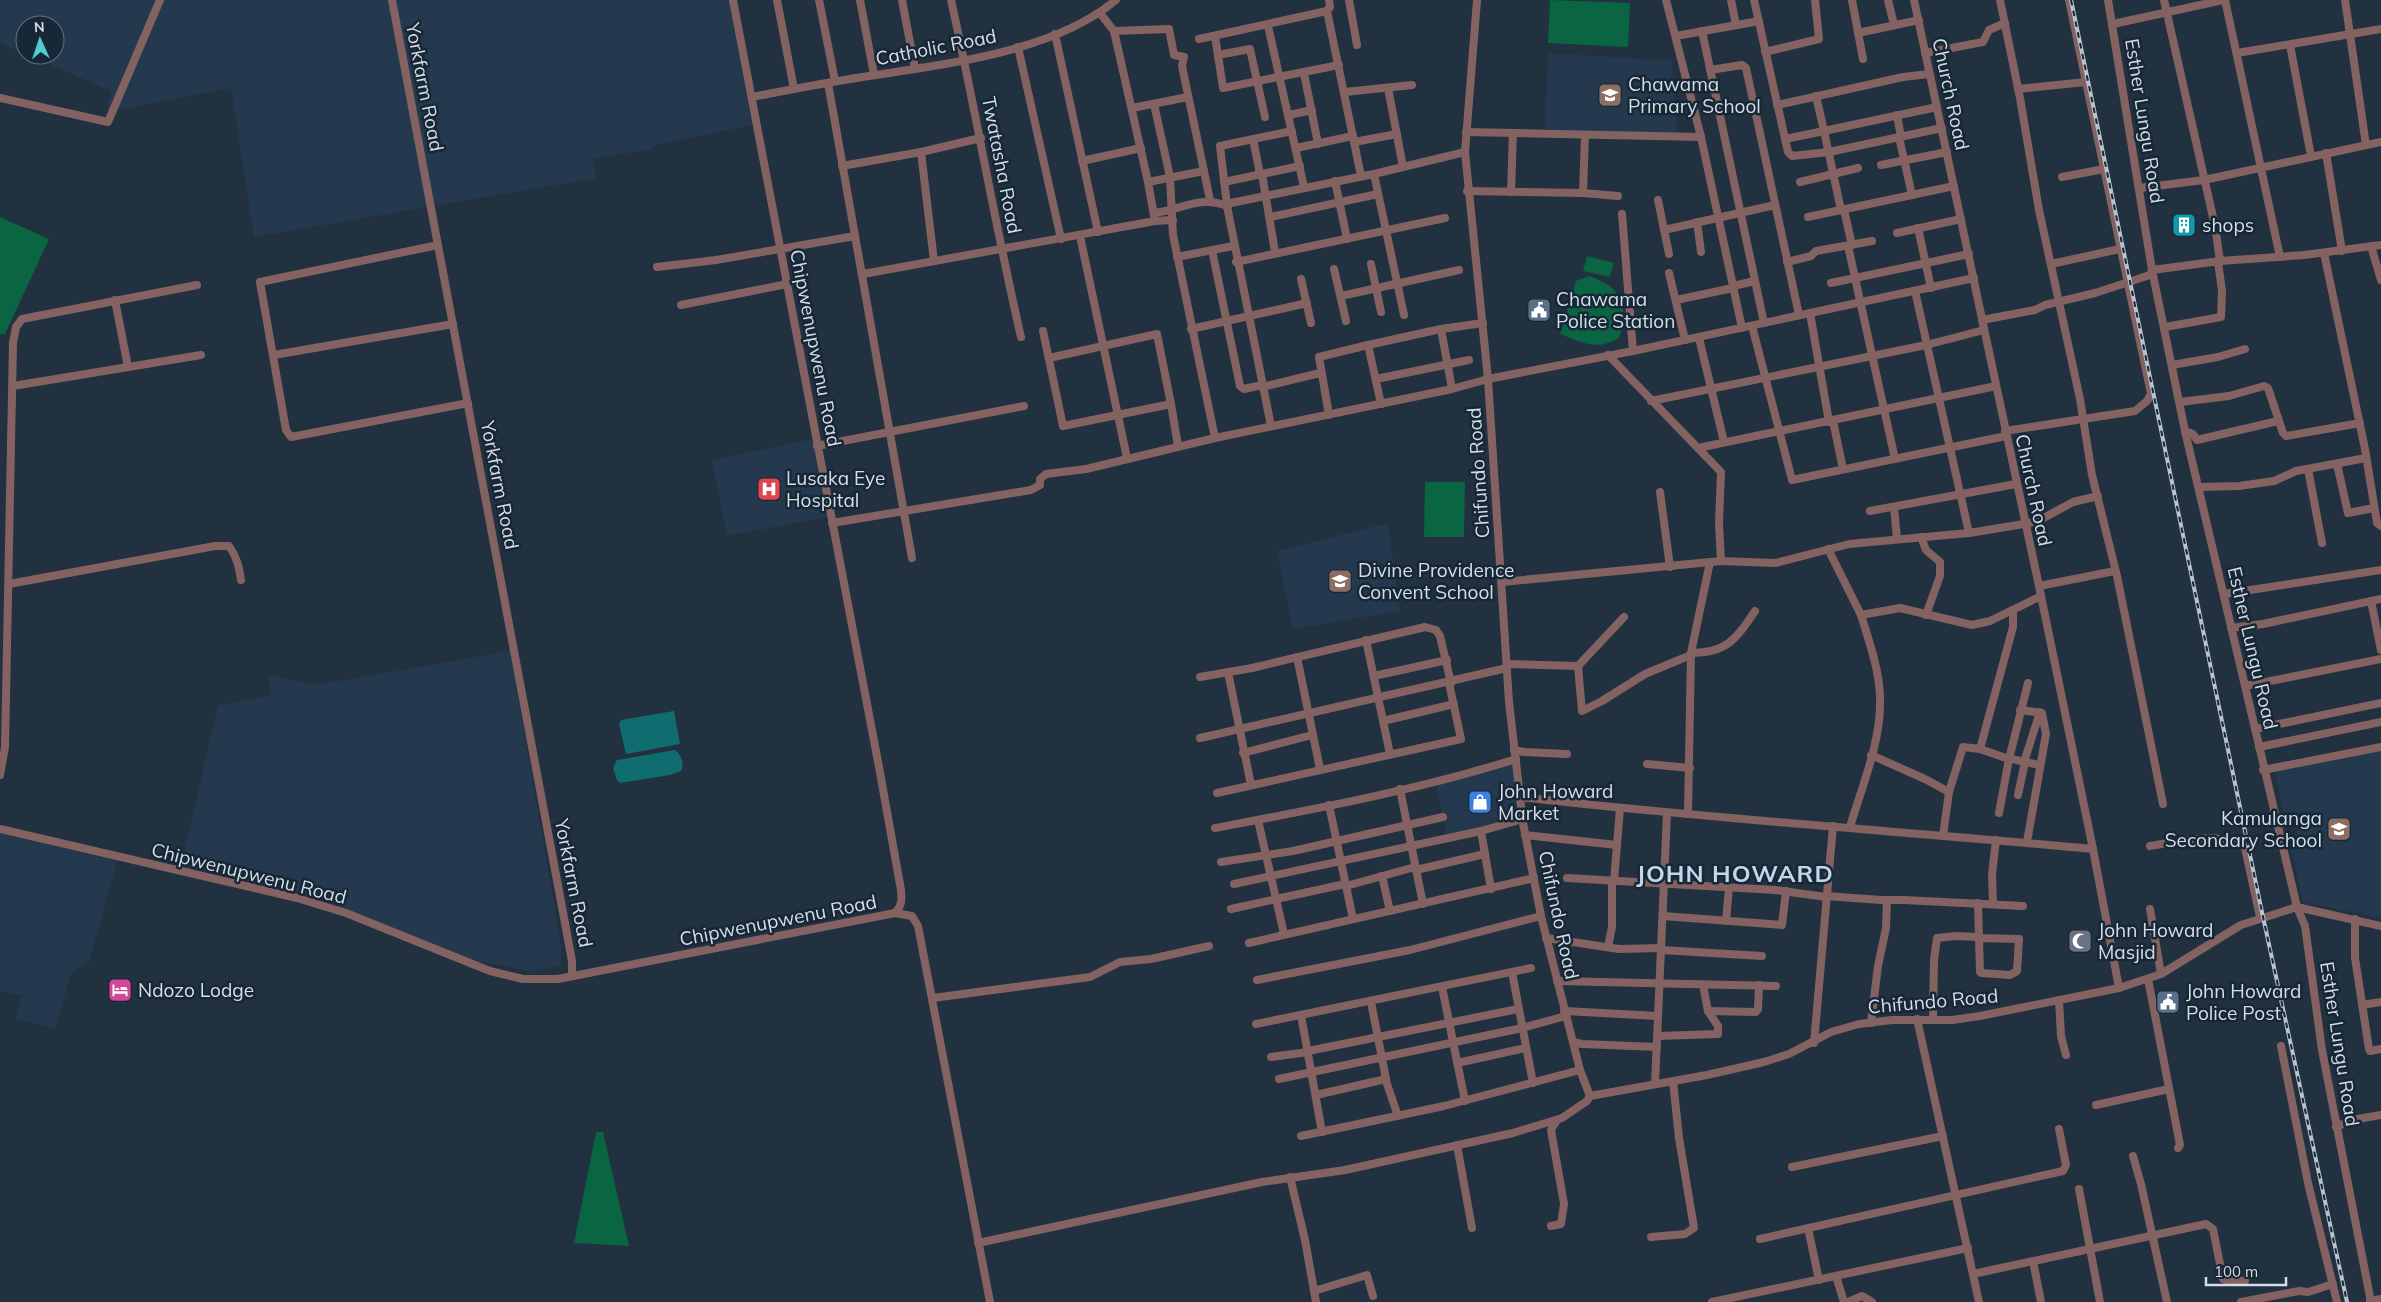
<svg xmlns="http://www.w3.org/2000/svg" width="2381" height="1302" font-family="Mulish,sans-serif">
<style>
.built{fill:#25394e}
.green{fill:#096542}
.water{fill:#0f6d70}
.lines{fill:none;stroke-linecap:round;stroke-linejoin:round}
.minor{stroke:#846262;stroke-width:8}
.rail-casing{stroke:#b8c3ce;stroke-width:4}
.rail{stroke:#172736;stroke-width:2;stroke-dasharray:5.5;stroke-linecap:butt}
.labels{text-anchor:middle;stroke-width:5;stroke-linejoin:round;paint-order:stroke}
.street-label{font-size:19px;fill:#d4dee8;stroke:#172736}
.poi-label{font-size:19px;fill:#d4dee8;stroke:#172736;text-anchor:start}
.district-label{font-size:24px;font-weight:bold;letter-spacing:1px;fill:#c3d7eb;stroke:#172736}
</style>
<rect width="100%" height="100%" fill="#213140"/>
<!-- built -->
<g class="built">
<path d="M0 0H729L752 125 655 145 651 149 593 159 596 178 254 237 231 88 117 110 107 107 111 91 28 55H55V25H25V54L0 43Z"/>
<path d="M1548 53 1672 61 1677 134 1545 129Z"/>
<path d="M812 439 826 517 727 536 712 460Z"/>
<path d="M1388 523 1400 611 1293 629 1277 551Z"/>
<path d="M510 651 561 944V966L530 971 477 961 311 895 181 866 218 705 271 696 268 675 316 685Z"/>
<path d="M2381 749V918L2303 902 2289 837 2298 834 2295 823 2286 824 2275 771Z"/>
<path d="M1514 762 1523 821 1447 836 1436 782Z"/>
<path d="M0 833 117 861 89 963 72 971 55 1029 15 1018 22 995 0 991Z"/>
</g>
<!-- green -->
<g class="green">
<path d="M1550 0 1630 3 1628 47 1548 43Z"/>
<path d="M0 217 49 239 5 334H0Z"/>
<path d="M1587 256 1614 263 1610 277 1583 271Z"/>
<path d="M1589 276C1621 286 1630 306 1619 338 1596 351 1583 343 1560 334L1576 281Z"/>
<path d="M1425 482H1465L1464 537H1424Z"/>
<path d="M596 1132H603L629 1246 574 1243Z"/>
</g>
<!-- water -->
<g class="water">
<path d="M674 711 680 744 626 754 619 724 621 720Z"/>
<path d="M675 750C681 754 685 765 681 771L670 775 620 783 617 780 613 768 617 760Z"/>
</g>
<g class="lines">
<!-- minor -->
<g class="minor">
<path d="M392 0 559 891 572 961V976"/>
<path d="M777 0 794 89"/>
<path d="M819 0 835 81"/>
<path d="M860 0 874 75"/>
<path d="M902 0 915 69"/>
<path d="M951 0C976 112 995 225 1021 337"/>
<path d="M1349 0 1357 45"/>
<path d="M1477 0 1465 152 1488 379 1509 702 1523 823 1541 916 1580 1070 1590 1096 1707 1075 1764 1062 1789 1054 1831 1032 1859 1024 1892 1020H1952L1980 1016 2119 988 2161 974 2241 925 2297 907 2381 926"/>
<path d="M1666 0 1701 137 1742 328"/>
<path d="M1731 0 1736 25"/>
<path d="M1754 0 1788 152 1792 156 1829 152 1942 128"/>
<path d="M1852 0 1863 59"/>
<path d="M1888 0 1894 25"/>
<path d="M1914 0 2039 586 2093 849 2119 988"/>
<path d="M2000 0 2020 98 2039 210 2080 399 2092 475 2117 576 2163 804"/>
<path d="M2108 0 2152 270 2185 431 2297 907 2305 926 2322 1050 2371 1302"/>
<path d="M2164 0 2215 226 2220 261"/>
<path d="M2225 0 2280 257"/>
<path d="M2345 0 2366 145"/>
<path d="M1327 11 1361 176"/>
<path d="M1100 13 1114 31 1148 182 1155 221"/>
<path d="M2113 24 2223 0"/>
<path d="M1268 26 1304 187"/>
<path d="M1114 31 1169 29 1174 55 1184 57 1182 66 1210 200"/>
<path d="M1702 31 1764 323"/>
<path d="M1858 33 1919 20"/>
<path d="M1055 34 1098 232"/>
<path d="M1215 36 1223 88 1339 65"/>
<path d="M1676 36 1759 21"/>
<path d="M1199 39 1327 11 1330 7 1329 0"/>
<path d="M2290 45 2311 156"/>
<path d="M1018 47 1061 239"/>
<path d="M1765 52 1819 39 1815 0"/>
<path d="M1925 53 1983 42 1989 30 2005 23"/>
<path d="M2237 53 2381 29"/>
<path d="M1218 55 1250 49 1265 117"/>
<path d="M1710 70 1742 65 1746 68 1799 315"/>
<path d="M1304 73 1318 144"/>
<path d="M828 83 912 558"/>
<path d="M1388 88 1403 167"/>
<path d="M2018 89 2086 82"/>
<path d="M1345 92 1412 85"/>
<path d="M752 97C793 89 834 81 876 75 952 63 1055 51 1116 0"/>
<path d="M0 98 108 122 160 0"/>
<path d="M1154 104 1170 177 1173 235 1215 438"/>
<path d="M1777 105 1903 77 1929 74"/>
<path d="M1132 108 1188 97"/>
<path d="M1289 115 1312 110"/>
<path d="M1897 115 1901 137"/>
<path d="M1466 132 1701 137"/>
<path d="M1899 137 1912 195"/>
<path d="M1253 139 1260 174"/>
<path d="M1785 139 1824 131 1816 96"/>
<path d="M1354 142 1397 134"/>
<path d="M1296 148 1353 136"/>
<path d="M921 152 934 261"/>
<path d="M2326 153 2342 251"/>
<path d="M1082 161 1141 148"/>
<path d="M1881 165 1947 152"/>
<path d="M842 166 921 152 981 138"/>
<path d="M1262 174 1275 252"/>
<path d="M1374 174 1404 315"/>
<path d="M2062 177 2104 169"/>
<path d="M1335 181 1347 239"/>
<path d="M1148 182 1204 171"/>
<path d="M1224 182 1300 166"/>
<path d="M1800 182 1858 168"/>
<path d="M2140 188 2204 180 2381 142"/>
<path d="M1467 191 1583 193 1618 196"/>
<path d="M1511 192 1513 133"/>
<path d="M1583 193 1585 135"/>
<path d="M1658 200 1669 254"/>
<path d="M1227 205 1220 146 1292 131"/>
<path d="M1841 210 1824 131 1937 107"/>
<path d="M1844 210 1852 245"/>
<path d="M1154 213C1181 210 1199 195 1227 206"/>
<path d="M1622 214 1633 351"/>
<path d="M1270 217 1378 194"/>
<path d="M1808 217 1954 186"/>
<path d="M1697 222 1701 252"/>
<path d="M1918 228 1931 288"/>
<path d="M1664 230 1775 205"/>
<path d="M1897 233 1961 219"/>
<path d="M1080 236 1127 458"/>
<path d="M438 245 260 282 286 430 291 437 468 403"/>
<path d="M1848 246 1895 459"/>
<path d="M2371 246 2381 280"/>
<path d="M1212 250 1240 386 1244 389 1262 385"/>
<path d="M2324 253 2365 449 2377 523 2381 526"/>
<path d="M1177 257 1233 246"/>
<path d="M1236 262 1445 218"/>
<path d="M1787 262 1811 256 1816 251 1872 241"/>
<path d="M1371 264 1381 312"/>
<path d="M2051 264 2120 249"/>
<path d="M657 267 716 260 855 236"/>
<path d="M1334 269 1346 321"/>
<path d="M1669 273 1685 340"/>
<path d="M863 274 1155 221 1173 220"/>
<path d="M1301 279 1311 323"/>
<path d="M1831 283 1969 254"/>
<path d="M1733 286 1755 281"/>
<path d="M1915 291 1969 533"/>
<path d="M1341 296 1459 270"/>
<path d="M115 300 128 367"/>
<path d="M1676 300 1733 288"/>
<path d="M681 305 787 284"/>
<path d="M1810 313 1829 422"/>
<path d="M1982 320 2035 310 2045 305 2095 293 2150 275 2152 270 2220 261 2304 255 2381 245"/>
<path d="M1752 326 1792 480 2006 436"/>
<path d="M2165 327 2221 317 2222 291 2218 262"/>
<path d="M1191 329 1307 303"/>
<path d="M1441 329 1452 389"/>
<path d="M1043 331 1063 426 1171 404 1157 334 1049 358"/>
<path d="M1699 338 1724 442"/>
<path d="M274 355 453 324"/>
<path d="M1608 355 1721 472 1719 524 1721 561"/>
<path d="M2172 365 2218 357 2245 349"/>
<path d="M1376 379 1469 360"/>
<path d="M13 386 201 355"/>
<path d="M1262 387 1320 373"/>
<path d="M1651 401 1926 345 1984 330"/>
<path d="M2180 402 2229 396 2264 386 2268 388 2283 433 2286 436 2360 423"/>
<path d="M1171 404 1178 446"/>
<path d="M1381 404 1368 345 1441 329 1483 323"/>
<path d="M1329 415 1319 357 1368 345"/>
<path d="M1833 421 1843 469"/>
<path d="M1271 426 1227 206 1231 203 1374 174 1465 152"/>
<path d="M2005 431 2135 411 2147 401 2151 394 2069 0"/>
<path d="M2185 431 2193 434 2197 440 2278 421"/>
<path d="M817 446 1024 406"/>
<path d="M1698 448 1996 386"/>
<path d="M2337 464 2348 513 2374 508"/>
<path d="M2308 469 2322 543"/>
<path d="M2200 487 2239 486 2274 481 2296 471 2366 458"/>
<path d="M1660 492 1670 567"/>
<path d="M1894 507 1897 539"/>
<path d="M1870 511 2016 484"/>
<path d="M832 523 1031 490 1040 485V479L1046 474 1086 469 1215 438 1452 389 1488 379 1633 351 1974 278"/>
<path d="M1921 537 1926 550 1940 562V576L1926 615"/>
<path d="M1828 549 1861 615 1900 608 1972 625 1990 621 2041 596"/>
<path d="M1502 582 1721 561 1776 563 1849 544 1969 533 2024 524 2038 521 2073 502 2098 496"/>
<path d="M9 584 215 546H229C237 557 239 567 241 580"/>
<path d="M2039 586 2115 571"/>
<path d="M2224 594 2381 570"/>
<path d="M2371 601 2381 650"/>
<path d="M2231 628 2263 624 2381 599"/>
<path d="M1366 640 1390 754"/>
<path d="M1691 653C1727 653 1736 639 1755 611"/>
<path d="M1297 657 1320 769"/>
<path d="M1507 664 1578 666 1624 617"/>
<path d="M1578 666 1582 711 1602 701 1645 674 1691 655"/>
<path d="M1228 672 1251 785"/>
<path d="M1374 676 1447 660"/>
<path d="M1200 677 1252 668 1425 627 1436 630 1440 636 1451 683"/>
<path d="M2245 686 2381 659"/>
<path d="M2020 710 2042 713 2046 734 2027 842"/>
<path d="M1383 721 1454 704"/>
<path d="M2255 729 2381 703"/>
<path d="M1200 738 1507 668"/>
<path d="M2259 747 2381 722"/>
<path d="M1980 749 2003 757 2039 765"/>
<path d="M1514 750 1524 752 1567 754"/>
<path d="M1243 753 1312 735"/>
<path d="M1871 755 1925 779 1949 792 1943 836"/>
<path d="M2024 762 2040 712"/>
<path d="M1647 764 1690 768"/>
<path d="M2263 770 2381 747"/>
<path d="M0 775 5 747 13 343 16 327 22 319 197 285"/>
<path d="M1400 789 1423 904"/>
<path d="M1949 792 1963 747 1980 749 2013 627V610"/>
<path d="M1217 793 1461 739 1449 683"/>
<path d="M2018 795 2025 762"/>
<path d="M1520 797C1711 819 1902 831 2093 849"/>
<path d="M1329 805 1353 919"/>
<path d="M1999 813 2009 759 2028 683"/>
<path d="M1688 814 1691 653 1710 562"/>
<path d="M1258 820 1284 934"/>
<path d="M1850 827C1862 786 1882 740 1880 696 1879 669 1869 641 1861 615"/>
<path d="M1215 828C1315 809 1418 790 1516 759"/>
<path d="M0 829 297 898 346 913 490 971 523 979H558L895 913C902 906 902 899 901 890L879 767 733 0"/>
<path d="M1481 831 1491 889"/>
<path d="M1525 835 1617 845"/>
<path d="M2150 846C2175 842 2224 830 2245 848L2260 917"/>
<path d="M1221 862 1293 851 1443 817"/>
<path d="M1416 870 1485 854"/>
<path d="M1382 876 1390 911"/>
<path d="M1567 878 1775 890 1826 897"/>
<path d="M1614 881 1620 808"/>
<path d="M1234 884 1481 831 1523 819"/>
<path d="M1346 886 1415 867"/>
<path d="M1826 896 1881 900H1904L2023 906"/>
<path d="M1978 903 1980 972 1981 973 2010 975 2017 971 2019 939 1979 938"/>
<path d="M1993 903 1992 874 1996 840"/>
<path d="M1231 909 1345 884"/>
<path d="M2150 909 2161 974"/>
<path d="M895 913 912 916 918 926 990 1302"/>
<path d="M1663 916 1782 925 1786 891"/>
<path d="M2355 919V958L2369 1049 2370 1051 2381 1049"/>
<path d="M1726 921 1729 887"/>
<path d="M1546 938 1619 949 1661 948"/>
<path d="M1249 943 1534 878"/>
<path d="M1608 947 1612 927V880"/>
<path d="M1661 950 1762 956"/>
<path d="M1512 972 1533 1083"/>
<path d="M2148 979 2180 1145 2178 1148"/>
<path d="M1257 980 1410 950 1541 916"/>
<path d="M1557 981 1776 986"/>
<path d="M1442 987 1465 1101"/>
<path d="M933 998 1090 977 1120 962 1151 959 1209 946"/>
<path d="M2059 1000 2061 1036 2066 1055"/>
<path d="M1371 1002 1387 1084 1398 1116"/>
<path d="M2362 1005 2381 1002"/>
<path d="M1564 1011 1658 1016"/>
<path d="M1708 1011 1756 1012 1758 1009 1759 985"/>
<path d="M1301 1015 1322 1132"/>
<path d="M1917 1019 1979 1302"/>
<path d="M1933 1020 1934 960 1937 938 1956 936 1979 937"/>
<path d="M1871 1023 1878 966 1886 928 1887 900"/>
<path d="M1256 1024 1531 968"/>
<path d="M1658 1036 1718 1034V1026L1708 1011 1703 985"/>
<path d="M1573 1042 1582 1044 1657 1047"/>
<path d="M1814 1043 1833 826"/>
<path d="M2281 1046 2308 1183 2337 1302"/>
<path d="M1308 1051 1518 1009"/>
<path d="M1271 1057 1308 1052"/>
<path d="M1457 1063 1526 1048"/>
<path d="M1279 1079 1522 1028 1566 1016"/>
<path d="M1655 1084 1667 813"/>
<path d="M1316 1095 1386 1079"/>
<path d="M2096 1105 2169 1089"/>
<path d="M2336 1127 2352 1120 2381 1115"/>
<path d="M1301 1136 1444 1106 1580 1070"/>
<path d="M1457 1145 1472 1228"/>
<path d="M2133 1156 2141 1184 2167 1302"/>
<path d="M1792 1167 1943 1136"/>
<path d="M1290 1177 1305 1240 1316 1302"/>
<path d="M2079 1189 2100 1302"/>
<path d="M1551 1226 1561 1224 1564 1204 1551 1130 1557 1120"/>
<path d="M1808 1228 1819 1280"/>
<path d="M1651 1237 1685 1234 1694 1228 1679 1138 1673 1081"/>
<path d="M1760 1239 2063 1171 2066 1165 2059 1129"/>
<path d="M978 1243 1262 1182 1345 1170 1513 1133 1562 1118 1587 1101 1590 1096"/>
<path d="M2033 1261 2041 1302"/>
<path d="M1973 1274 2206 1224 2213 1229 2223 1279 2229 1281H2245"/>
<path d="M1836 1276 1844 1302"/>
<path d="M1314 1291 1367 1275 1373 1296"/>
<path d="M2370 1301 2381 1299"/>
<path d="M1712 1302 1968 1248"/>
<path d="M1848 1302 1862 1296 1872 1302"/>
<path d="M2241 1302 2299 1291 2308 1292 2333 1284"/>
</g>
<!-- rail casing -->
<g class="rail-casing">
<path id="rail" d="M2071 0 2263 917 2347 1302"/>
</g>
<!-- rail -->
<use href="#rail" class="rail"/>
</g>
<!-- icons -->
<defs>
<g id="school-square" transform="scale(1.25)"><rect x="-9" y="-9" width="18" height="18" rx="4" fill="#8d6e63" stroke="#172736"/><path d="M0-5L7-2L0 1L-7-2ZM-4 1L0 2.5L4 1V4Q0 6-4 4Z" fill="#fff"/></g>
<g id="building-square" transform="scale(1.25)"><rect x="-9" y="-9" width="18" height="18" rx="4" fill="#0f9aa8" stroke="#172736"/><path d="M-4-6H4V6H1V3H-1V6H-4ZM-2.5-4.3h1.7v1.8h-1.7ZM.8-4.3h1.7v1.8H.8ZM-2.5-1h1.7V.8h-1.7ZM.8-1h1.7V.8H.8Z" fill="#fff"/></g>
<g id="civic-square" transform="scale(1.25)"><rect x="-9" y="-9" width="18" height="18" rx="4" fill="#5c6f8a" stroke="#172736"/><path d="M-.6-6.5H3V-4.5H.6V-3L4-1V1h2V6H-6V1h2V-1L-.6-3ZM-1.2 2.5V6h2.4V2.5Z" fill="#fff"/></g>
<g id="hospital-square" transform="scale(1.25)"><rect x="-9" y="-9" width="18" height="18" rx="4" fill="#e0444e" stroke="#172736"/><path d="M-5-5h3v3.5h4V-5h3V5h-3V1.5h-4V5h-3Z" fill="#fff"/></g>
<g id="shop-square" transform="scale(1.25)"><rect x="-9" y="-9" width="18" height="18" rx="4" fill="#3f7fe0" stroke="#172736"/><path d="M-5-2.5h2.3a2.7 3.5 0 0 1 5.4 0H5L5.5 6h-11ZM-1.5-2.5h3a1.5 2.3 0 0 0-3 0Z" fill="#fff"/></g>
<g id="mosque-square" transform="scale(1.25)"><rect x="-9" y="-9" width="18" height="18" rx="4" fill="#6b7280" stroke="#172736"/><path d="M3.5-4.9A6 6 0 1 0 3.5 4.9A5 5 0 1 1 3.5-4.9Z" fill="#fff"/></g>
<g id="hotel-square" transform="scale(1.25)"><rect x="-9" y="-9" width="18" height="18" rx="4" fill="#d1479c" stroke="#172736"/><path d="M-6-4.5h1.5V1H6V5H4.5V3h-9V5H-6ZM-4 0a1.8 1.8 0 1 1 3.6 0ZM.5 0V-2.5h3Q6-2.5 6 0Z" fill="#fff"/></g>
</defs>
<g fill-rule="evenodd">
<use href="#school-square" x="1610" y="95"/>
<use href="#building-square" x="2184" y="225"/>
<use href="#civic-square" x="1539" y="310"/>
<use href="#hospital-square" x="769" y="489"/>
<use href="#school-square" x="1340" y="581"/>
<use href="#shop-square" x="1480" y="802"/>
<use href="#school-square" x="2339" y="829"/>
<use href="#mosque-square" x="2080" y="941"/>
<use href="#hotel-square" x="120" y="990"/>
<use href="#civic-square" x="2168" y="1002"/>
</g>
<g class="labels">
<!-- street labels -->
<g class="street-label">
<text transform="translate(936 47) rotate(-11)" y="7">Catholic Road</text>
<text transform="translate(425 87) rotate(79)" y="7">Yorkfarm Road</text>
<text transform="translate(1951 94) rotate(78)" y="7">Church Road</text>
<text transform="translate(2145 121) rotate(81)" y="7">Esther Lungu Road</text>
<text transform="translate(1002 165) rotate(79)" y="7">Twatasha Road</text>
<text transform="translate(816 348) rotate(79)" y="7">Chipwenupwenu Road</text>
<text transform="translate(1478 473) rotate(-94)" y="7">Chifundo Road</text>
<text transform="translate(500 485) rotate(79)" y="7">Yorkfarm Road</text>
<text transform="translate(2034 490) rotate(78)" y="7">Church Road</text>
<text transform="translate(2253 648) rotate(77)" y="7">Esther Lungu Road</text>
<text transform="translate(249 873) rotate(14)" y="7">Chipwenupwenu Road</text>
<text transform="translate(574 883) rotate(79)" y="7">Yorkfarm Road</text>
<text transform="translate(1559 915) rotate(78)" y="7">Chifundo Road</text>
<text transform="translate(778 920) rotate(-11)" y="7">Chipwenupwenu Road</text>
<text transform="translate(1933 1001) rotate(-5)" y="7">Chifundo Road</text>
<text transform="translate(2340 1044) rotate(81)" y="7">Esther Lungu Road</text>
</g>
<!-- poi labels -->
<g class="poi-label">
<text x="1628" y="91">Chawama<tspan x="1628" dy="22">Primary School</tspan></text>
<text x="2202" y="232">shops</text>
<text x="1556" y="306">Chawama<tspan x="1556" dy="22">Police Station</tspan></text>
<text x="786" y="485">Lusaka Eye<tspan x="786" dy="22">Hospital</tspan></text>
<text x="1358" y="577">Divine Providence<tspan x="1358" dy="22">Convent School</tspan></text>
<text x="1498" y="798">John Howard<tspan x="1498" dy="22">Market</tspan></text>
<text x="2322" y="825" text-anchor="end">Kamulanga<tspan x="2322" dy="22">Secondary School</tspan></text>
<text x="2098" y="937">John Howard<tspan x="2098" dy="22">Masjid</tspan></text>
<text x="138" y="997">Ndozo Lodge</text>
<text x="2186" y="998">John Howard<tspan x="2186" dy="22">Police Post</tspan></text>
</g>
<!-- district labels -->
<g class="district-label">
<text x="1735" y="882">JOHN HOWARD</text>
</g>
</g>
<!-- north arrow -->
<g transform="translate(40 40) rotate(357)"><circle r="24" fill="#172736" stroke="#63707d"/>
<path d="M0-4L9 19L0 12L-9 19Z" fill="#51ccd1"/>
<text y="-8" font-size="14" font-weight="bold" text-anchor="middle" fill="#d4dee8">N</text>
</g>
<!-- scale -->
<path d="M2206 1277v8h80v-8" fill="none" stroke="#d4dee8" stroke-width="2.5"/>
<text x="2214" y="1277" font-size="15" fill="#d4dee8" stroke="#172736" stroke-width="4" paint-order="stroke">100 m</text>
</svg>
